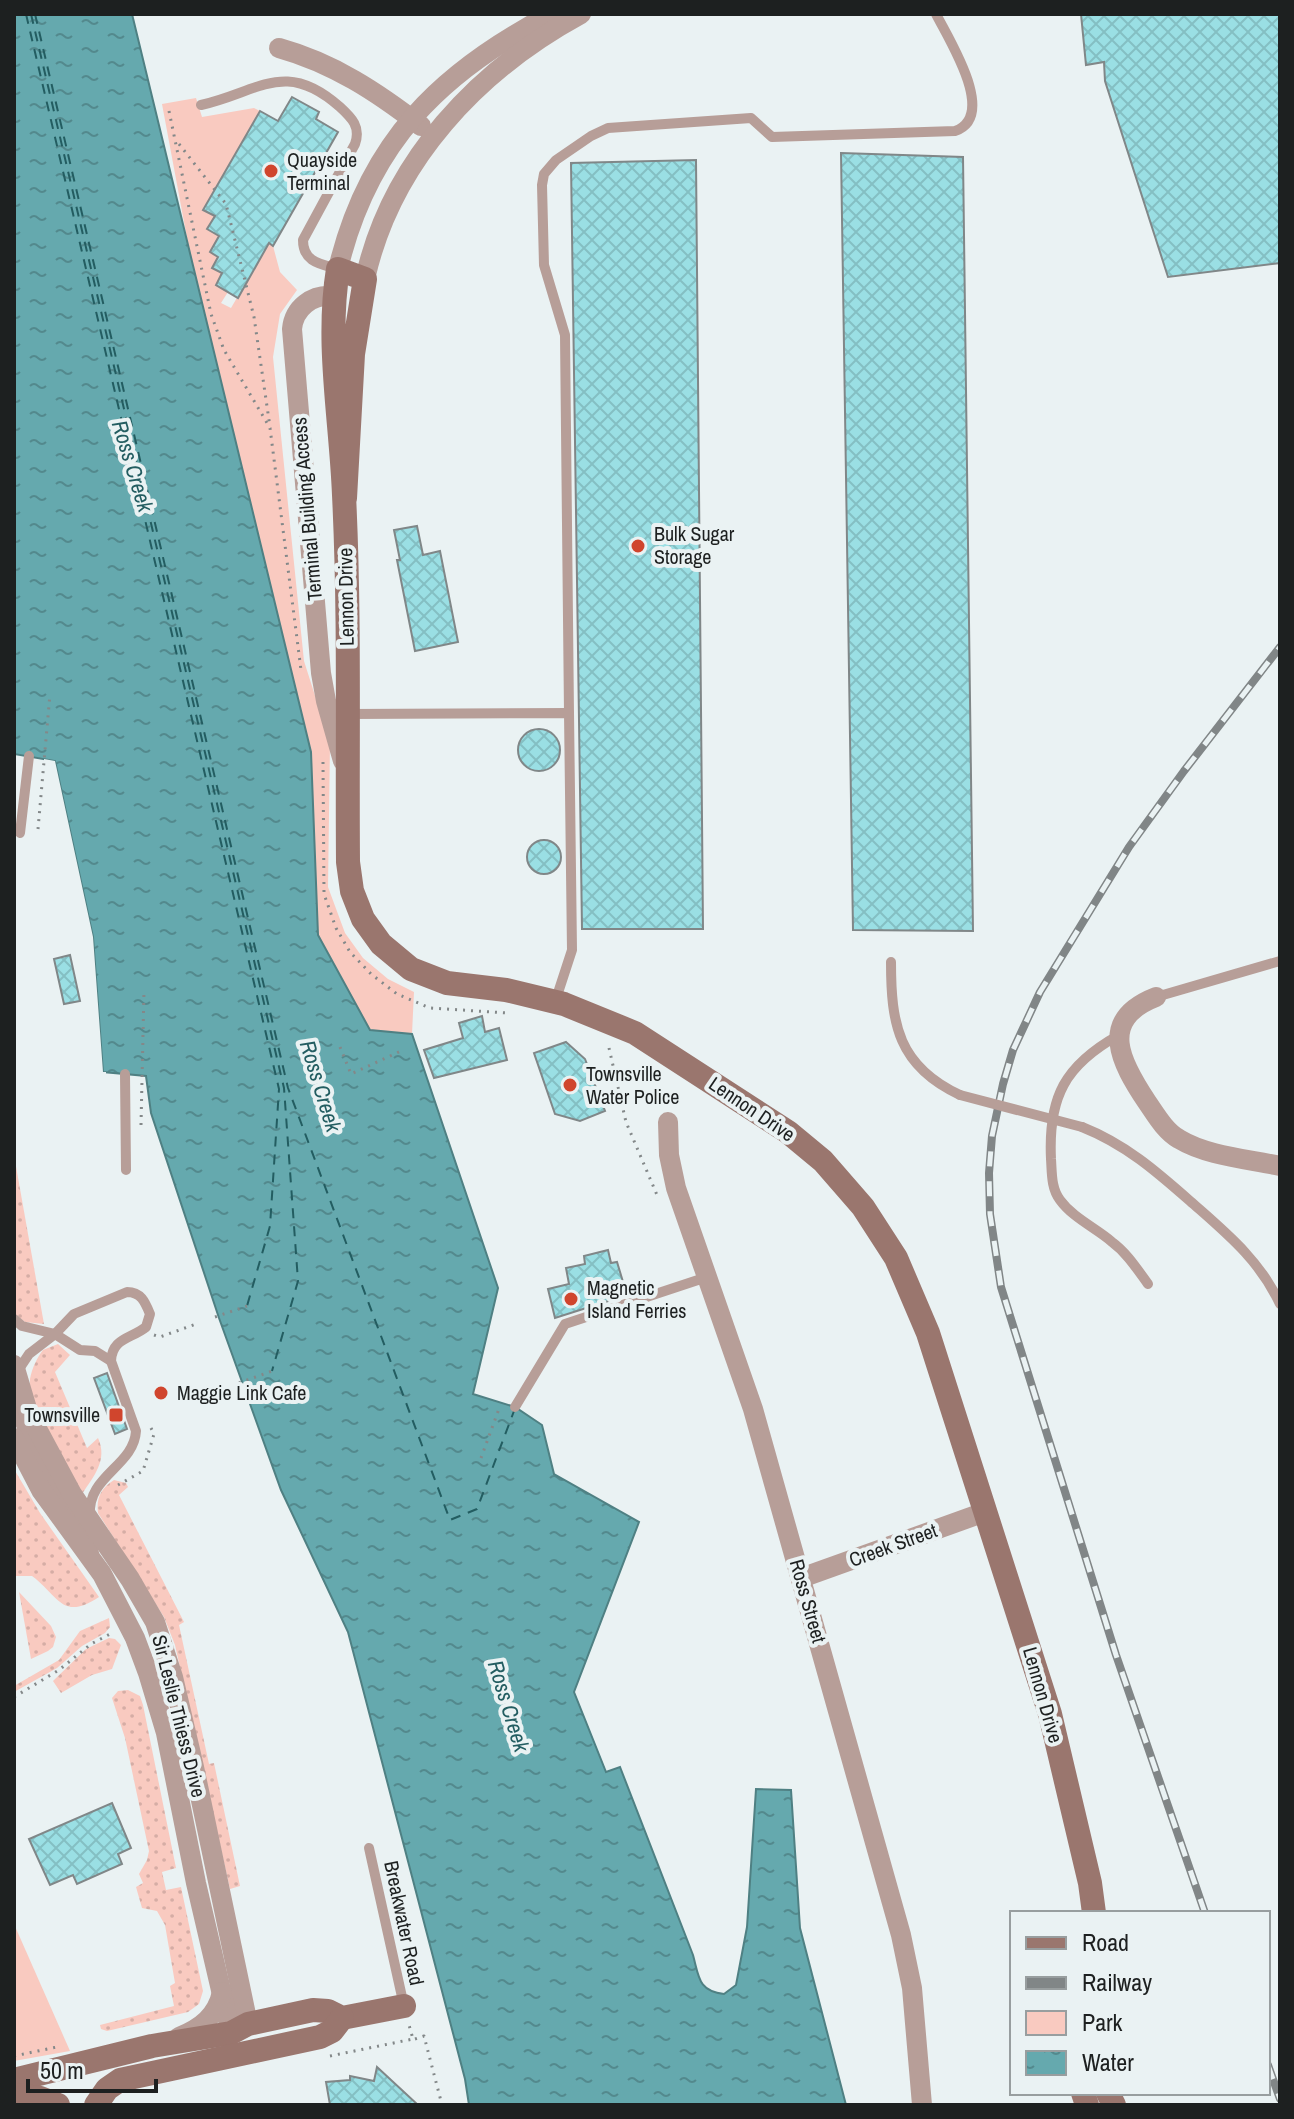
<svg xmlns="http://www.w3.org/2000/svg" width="1294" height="2119" font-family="'Archivo Narrow',sans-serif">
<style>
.grass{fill:url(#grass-dots)}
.park{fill:#f9cac0}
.water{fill:url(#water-ripples);stroke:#4f8083;stroke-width:2}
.pier{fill:#eaf2f3}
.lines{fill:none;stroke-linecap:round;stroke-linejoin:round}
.ferry{stroke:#235d61;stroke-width:2;stroke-dasharray:10 8;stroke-linecap:butt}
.building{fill:url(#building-cross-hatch);stroke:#808788;stroke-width:2}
.path{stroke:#838889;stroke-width:3;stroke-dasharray:2 6;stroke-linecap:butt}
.lane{stroke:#b79e98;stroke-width:10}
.street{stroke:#b79e98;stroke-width:20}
.secondary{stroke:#9a766e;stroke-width:24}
.rail-casing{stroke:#818687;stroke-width:8}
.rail{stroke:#eaf2f3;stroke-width:5;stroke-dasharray:15;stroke-linecap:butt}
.lane-bridge{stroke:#b79e98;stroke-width:10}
.poi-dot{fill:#d0452d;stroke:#eaf2f3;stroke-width:3}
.labels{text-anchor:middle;stroke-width:8;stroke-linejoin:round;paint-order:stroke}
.poi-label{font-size:20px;fill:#1d2020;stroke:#eaf2f3;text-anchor:start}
.street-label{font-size:20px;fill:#1d2020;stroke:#eaf2f3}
.water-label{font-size:22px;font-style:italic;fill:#235d61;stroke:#eaf2f3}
</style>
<defs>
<pattern id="grass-dots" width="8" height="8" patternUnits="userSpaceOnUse" patternTransform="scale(2)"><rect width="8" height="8" fill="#f9cac0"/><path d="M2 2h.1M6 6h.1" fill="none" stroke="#d5ada5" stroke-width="1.8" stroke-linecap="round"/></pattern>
<pattern id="water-ripples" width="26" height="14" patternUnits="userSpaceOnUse" patternTransform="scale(2)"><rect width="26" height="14" fill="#65a9ae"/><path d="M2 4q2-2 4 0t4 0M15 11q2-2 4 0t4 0" fill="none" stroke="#53898d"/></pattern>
<pattern id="building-cross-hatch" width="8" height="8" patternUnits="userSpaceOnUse" patternTransform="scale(2)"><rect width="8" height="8" fill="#9adfe4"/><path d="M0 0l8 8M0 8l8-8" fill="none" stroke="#84bfc3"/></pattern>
</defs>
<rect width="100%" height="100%" fill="#eaf2f3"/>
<!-- grass -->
<g class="grass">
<path d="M14 1155 44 1324 25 1322 14 1313Z"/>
<path d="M58 1344 70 1355 55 1372 87 1448 98 1438C108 1460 94 1476 82 1494 66 1467 27 1410 30 1379 32 1368 37 1358 43 1350Z"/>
<path d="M14 1469 40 1513 99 1597C62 1622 58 1595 32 1576H16L14 1566Z"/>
<path d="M114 1480 126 1483 128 1487 119 1495 184 1622 179 1625 209 1764 214 1763 240 1886 230 1889 175 1645 164 1617 98 1513C96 1498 101 1488 114 1480Z"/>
<path d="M19 1592 51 1626 56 1637 53 1647 48 1651 31 1659Z"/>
<path d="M109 1618 110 1627 105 1633 82 1646 57 1668 14 1692V1686L59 1660 80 1631Z"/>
<path d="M109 1638 115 1639 121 1645 112 1669 92 1675 61 1693 53 1681 86 1649Z"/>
<path d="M128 1690 140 1696 143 1705 176 1868 162 1872 166 1890 181 1887 203 1991 199 2004 188 2012 107 2031 101 2029 100 2025 174 2006 170 1986 175 1983 165 1925 157 1911 142 1908 136 1887 143 1883 139 1874 147 1860 149 1851 125 1738 112 1698 118 1691Z"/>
</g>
<!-- park -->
<g class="park">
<path d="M196 98 202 117 254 108 260 111 203 209 215 216 207 229 219 236 210 252 218 257 212 268 222 273 216 285 228 292 221 303 231 308 269 243 273 246 280 272 297 290 280 314 273 357 304 661 330 743 328 887 345 933 363 958 388 979 414 992 412 1034 370 1030 318 935 311 752 190 254 162 104Z"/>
<path d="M14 1924 70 2051 14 2061Z"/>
</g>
<!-- water -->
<path class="water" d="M14 14H132L311 752 318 935 370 1030 412 1034 498 1288 473 1394 515 1407 542 1425 554 1474 639 1522 574 1692 606 1772 620 1767 693 1955C699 1977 698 1991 724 1994L736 1985 747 1927 756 1789 791 1790 800 1928 846 2105H469L465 2079 348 1632 281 1490 219 1318 151 1113 146 1076 103 1072 93 937 55 761 14 754Z"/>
<!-- pier -->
<path class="pier" d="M44 759 55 761 93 937 103 1072H106V1076L99 1073 89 938 51 764 44 763Z"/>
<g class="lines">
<!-- ferry -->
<g class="ferry">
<path d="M26 14 279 1089 270 1226 247 1306"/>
<path d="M31 14 284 1088 298 1281 272 1371"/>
<path d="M35 14 288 1088 450 1520 477 1509 514 1411"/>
</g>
</g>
<!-- building -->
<g class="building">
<path d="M1081 14H1280V263L1168 277 1105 81 1104 62 1086 65Z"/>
<path d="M292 97 319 112 316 119 338 132 273 246 269 243 238 298 216 285 222 273 212 268 218 257 210 252 219 236 207 229 215 216 203 210 260 111 278 121Z"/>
<path d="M841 153 963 157 973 931 853 930Z"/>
<path d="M696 160 703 929H582L571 163Z"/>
<path d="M417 526 423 555 440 551 458 642 415 651 397 560H400L394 530Z"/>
<circle cx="539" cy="750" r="21"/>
<circle cx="544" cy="857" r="17"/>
<path d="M70 955 80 1001 64 1004 54 959Z"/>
<path d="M482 1016 485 1032 499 1028 507 1060 434 1078 424 1050 463 1038 459 1023Z"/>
<path d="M566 1042 585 1059 605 1111 580 1121 555 1114 534 1053Z"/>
<path d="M608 1250 611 1263 617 1262 627 1295 555 1318 548 1289 569 1284 566 1268 585 1264 584 1256Z"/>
<path d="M107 1373 127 1429 115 1434 94 1378Z"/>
<path d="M112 1803 131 1848 118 1854 122 1864 77 1884 73 1875 50 1885 29 1839Z"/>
<path d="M377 2067 418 2105H330L326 2082 350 2080V2076L374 2081Z"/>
</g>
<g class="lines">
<!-- path -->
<g class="path">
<path d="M169 111 211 314 224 350 270 428 301 670"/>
<path d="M179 144 226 204 254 317 270 427"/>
<path d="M323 762 324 894 336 928 350 952 371 974 397 994 430 1008 508 1013"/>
<path d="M38 829 50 694"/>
<path d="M340 1047 351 1074 401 1051"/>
<path d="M609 1048 626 1122 657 1195"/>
<path d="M141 1125 144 990"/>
<path d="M215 1317 247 1306"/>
<path d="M154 1335 160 1337 196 1324"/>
<path d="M239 1383 272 1371"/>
<path d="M481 1458 500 1406"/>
<path d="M118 1485 143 1471 154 1434 150 1426"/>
<path d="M14 1697 59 1670 91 1644 110 1634"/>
<path d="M415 2039 424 2036 442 2105"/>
<path d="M14 2056 57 2047"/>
<path d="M330 2056 413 2039 409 2025"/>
</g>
<!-- lane -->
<g class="lane">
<path d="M201 105C259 92 285 58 340 107 352 118 361 127 355 144L303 240C303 262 320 264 338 269"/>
<path d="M569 713 565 335 544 265 542 185 544 174 556 160 591 136 608 128 751 118 772 137 955 131C998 116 949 40 936 14"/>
<path d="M349 714 569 713 572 950 555 1002"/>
<path d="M20 833 29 756"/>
<path d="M891 962C891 1024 898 1066 960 1095"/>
<path d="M1156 997 1280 961"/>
<path d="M1119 1035C1065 1065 1048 1097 1051 1159 1052 1173 1051 1188 1060 1200 1073 1218 1096 1228 1112 1242 1127 1253 1137 1269 1148 1284"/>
<path d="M125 1074 126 1170"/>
<path d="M1082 1127C1125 1144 1156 1171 1190 1201 1225 1232 1260 1260 1280 1304"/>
<path d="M14 1319 22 1326 55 1334 80 1350 95 1351 111 1361"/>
<path d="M17 1372 29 1354 55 1334 74 1314 127 1292C141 1292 145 1302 150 1314L146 1327C131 1339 112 1338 111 1361L136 1431C134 1466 87 1476 90 1515"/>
<path d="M515 1407 565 1324 707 1277"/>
<path d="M14 1408C25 1438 40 1467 58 1494 70 1513 89 1530 94 1553"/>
<path d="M369 1848 404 2006"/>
</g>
<!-- street -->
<g class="street">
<path d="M279 48C333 63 377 92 421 126"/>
<path d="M338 269C368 143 440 72 552 14"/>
<path d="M365 279C391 161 478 70 581 14"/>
<path d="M333 296C312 294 294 308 292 329L321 673 326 701 343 761"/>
<path d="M1156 997C1097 1020 1121 1063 1147 1102 1156 1115 1165 1131 1179 1139 1207 1156 1248 1159 1280 1166"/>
<path d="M668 1122 669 1155 676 1188 753 1409 901 1935 912 1988 922 2105"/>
<path d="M14 1365 28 1412 72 1494 130 1579 155 1622 173 1677 194 1767 248 2024"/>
<path d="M14 1438 41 1490 102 1574 135 1638 148 1673 166 1733 196 1883 231 2033"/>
<path d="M801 1578 985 1512"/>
<path d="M179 2037C201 2028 217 2016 222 1992"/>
</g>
<!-- secondary -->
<g class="secondary">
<path d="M345 498 353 354 365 279 338 269C326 344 341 419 344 495 350 616 347 740 348 862L352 891 363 919 381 944 411 969 447 983 506 990 564 1004 635 1033 788 1132 823 1161 863 1207 896 1258 928 1333 1050 1714 1090 1883 1094 1913"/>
<path d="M14 2080 152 2046 231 2033 248 2024 313 2010 328 2011 342 2018 404 2006"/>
<path d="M1083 2093 1087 2105"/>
<path d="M1108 2093 1114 2105"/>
<path d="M14 2095 40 2098 58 2105"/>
<path d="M96 2105 107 2089 120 2080 320 2037 332 2031 342 2018"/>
</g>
<!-- rail casing -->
<g class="rail-casing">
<g id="rail">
<path d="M1205 1913 1116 1655 1001 1287 990 1214 989 1173 992 1136 1003 1084 1013 1050 1040 992 1129 847 1184 771 1280 647"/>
<path d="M1268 2065 1280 2099"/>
</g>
</g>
<!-- rail -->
<use href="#rail" class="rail"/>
<!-- lane-bridge -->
<path class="lane-bridge" d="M960 1095 1082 1127"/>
</g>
<!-- markers -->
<g class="poi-dot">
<circle cx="271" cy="171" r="8"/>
<circle cx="638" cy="546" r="8"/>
<circle cx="570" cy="1085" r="8"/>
<circle cx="571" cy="1299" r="8"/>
<circle cx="161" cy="1393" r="8"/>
<rect x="108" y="1407" width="16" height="16" rx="4"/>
</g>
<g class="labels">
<!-- poi labels -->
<g class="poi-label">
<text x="287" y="167">Quayside<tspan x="287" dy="23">Terminal</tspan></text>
<text x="654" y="541">Bulk Sugar<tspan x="654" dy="23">Storage</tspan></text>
<text x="586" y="1081">Townsville<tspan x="586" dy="23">Water Police</tspan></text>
<text x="587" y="1295">Magnetic<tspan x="587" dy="23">Island Ferries</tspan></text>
<text x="177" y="1400">Maggie Link Cafe</text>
<text x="100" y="1422" text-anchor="end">Townsville</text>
</g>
<!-- street labels -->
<g class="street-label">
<text transform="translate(307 509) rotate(-95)" y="7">Terminal Building Access</text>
<text transform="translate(346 597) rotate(-91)" y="7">Lennon Drive</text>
<text transform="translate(752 1109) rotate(34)" y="7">Lennon Drive</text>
<text transform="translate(893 1545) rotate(-20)" y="7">Creek Street</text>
<text transform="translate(808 1601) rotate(74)" y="7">Ross Street</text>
<text transform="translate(1043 1695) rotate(74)" y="7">Lennon Drive</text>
<text transform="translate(179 1716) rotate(76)" y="7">Sir Leslie Thiess Drive</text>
<text transform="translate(404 1923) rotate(78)" y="7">Breakwater Road</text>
</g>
<!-- water labels -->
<g class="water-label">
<text transform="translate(133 466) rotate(73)" y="8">Ross Creek</text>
<text transform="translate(321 1086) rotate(73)" y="8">Ross Creek</text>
<text transform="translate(509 1706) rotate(73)" y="8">Ross Creek</text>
</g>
</g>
<!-- border -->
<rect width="1294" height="2119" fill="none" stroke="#1d2020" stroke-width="32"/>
<!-- legend -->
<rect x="1010" y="1911" width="260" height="184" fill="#eaf2f3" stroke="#989e9f" stroke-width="2"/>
<rect x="1026" y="1937" width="40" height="12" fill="#9a766e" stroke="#989e9f" stroke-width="2"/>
<text x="1082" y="1951" font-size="24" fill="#1d2020">Road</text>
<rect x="1026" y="1977" width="40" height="12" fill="#818687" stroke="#989e9f" stroke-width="2"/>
<text x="1082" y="1991" font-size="24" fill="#1d2020">Railway</text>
<rect x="1026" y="2011" width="40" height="24" fill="#f9cac0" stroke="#989e9f" stroke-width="2"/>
<text x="1082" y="2031" font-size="24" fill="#1d2020">Park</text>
<rect x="1026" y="2051" width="40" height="24" fill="url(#water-ripples)" stroke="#989e9f" stroke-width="2"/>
<text x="1082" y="2071" font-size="24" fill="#1d2020">Water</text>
<!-- scale -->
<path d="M28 2079v12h128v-12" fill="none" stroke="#1d2020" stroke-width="4"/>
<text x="40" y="2079" font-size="24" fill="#1d2020" stroke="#eaf2f3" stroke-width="6" paint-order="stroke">50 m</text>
</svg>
